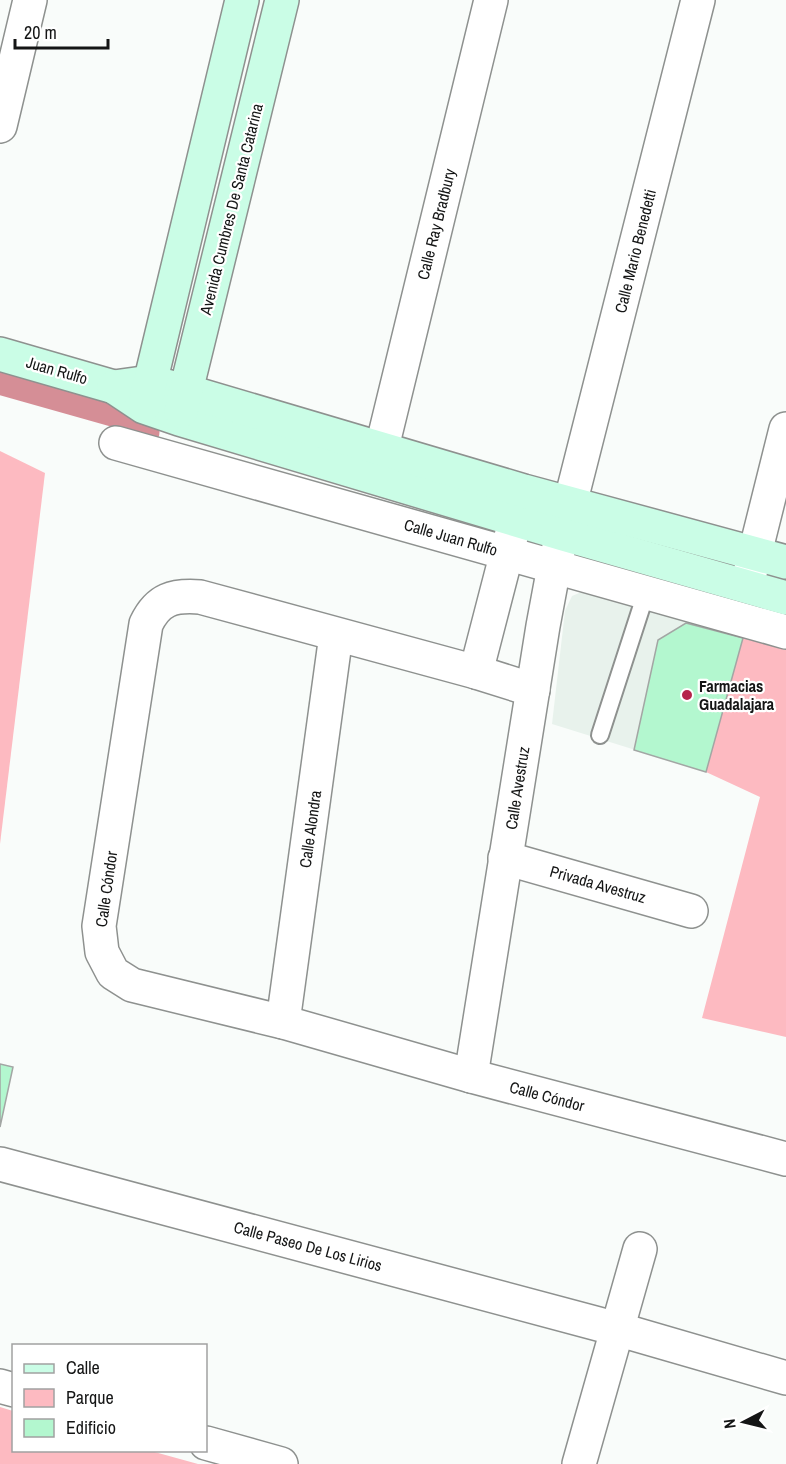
<svg xmlns="http://www.w3.org/2000/svg" width="786" height="1464" font-family="'Archivo Narrow',sans-serif">
<style>
.built{fill:#e8f2ec}
.green{fill:#fdbac1}
.lines{fill:none;stroke-linecap:round;stroke-linejoin:round}
.canal{stroke:#d58e96;stroke-width:33}
.building{fill:#b3f7cf;stroke:#a3a6a4;stroke-width:1.5}
.lane-casing{stroke:#8e918f;stroke-width:20}
.street-casing{stroke:#8e918f;stroke-width:36}
.secondary-casing{stroke:#8e918f;stroke-width:36}
.lane{stroke:#fff;stroke-width:16}
.street{stroke:#fff;stroke-width:33}
.secondary{stroke:#cafde6;stroke-width:33}
.poi-dot{fill:#b5234a;stroke:#fff;stroke-width:2}
.labels{text-anchor:middle;stroke-width:4.5;stroke-linejoin:round;paint-order:stroke}
.street-label{font-size:16px;fill:#141515;stroke:#fff}
.poi-label{font-size:16px;font-weight:bold;fill:#141515;stroke:#fff;text-anchor:start}
</style>
<rect width="100%" height="100%" fill="#f9fcfa"/>
<!-- built -->
<path class="built" d="M584 591 744 633 706 772 552 724 565 611 572 596Z"/>
<!-- green -->
<g class="green">
<path d="M0 451 45 473 0 844Z"/>
<path d="M743 638 786 650V1037L702 1018 760 797 706 772Z"/>
<path d="M0 1407 13 1411 14 1450 151 1451 198 1464H0Z"/>
</g>
<g class="lines">
<!-- canal -->
<path class="canal" d="M0 378 124 413 143 432"/>
</g>
<!-- building -->
<g class="building">
<path d="M686 623 743 638 706 772 634 750 658 640Z"/>
<path d="M0 1064 13 1067 0 1127Z"/>
</g>
<g class="lines">
<!-- lane casing -->
<g class="lane-casing">
<path id="lane" d="M600 735 646 593"/>
</g>
<!-- street casing -->
<g class="street-casing">
<g id="street">
<path d="M0 126 30 0"/>
<path d="M116 443 786 632"/>
<path d="M375 476 491 0"/>
<path d="M748 581 786 429"/>
<path d="M476 672 512 533"/>
<path d="M533 690 476 672 200 597C173 595 158 599 146 624L99 926 102 952 113 973 132 985 283 1022 471 1076 786 1159"/>
<path d="M505 858 691 911"/>
<path d="M283 1022 336 635"/>
<path d="M471 1076 543 626 554 567 698 0"/>
<path d="M0 1164 617 1329 786 1378"/>
<path d="M0 1386 14 1390"/>
<path d="M206 1443 281 1464"/>
<path d="M579 1464 640 1249"/>
</g>
</g>
<!-- secondary casing -->
<g class="secondary-casing">
<g id="secondary">
<path d="M0 354 114 387 144 407 179 419 563 534 786 598"/>
<path d="M114 387 150 382 186 391 524 491 786 562"/>
<path d="M145 404 242 0"/>
<path d="M181 411 282 0"/>
</g>
</g>
<!-- lane -->
<use href="#lane" class="lane"/>
<!-- street -->
<use href="#street" class="street"/>
<!-- secondary -->
<use href="#secondary" class="secondary"/>
</g>
<!-- markers -->
<circle class="poi-dot" cx="687" cy="695" r="6"/>
<g class="labels">
<!-- street labels -->
<g class="street-label">
<text transform="translate(231 209) rotate(-76)" y="6">Avenida Cumbres De Santa Catarina</text>
<text transform="translate(436 224) rotate(-76)" y="6">Calle Ray Bradbury</text>
<text transform="translate(635 251) rotate(-76)" y="6">Calle Mario Benedetti</text>
<text transform="translate(57 370) rotate(16)" y="6">Juan Rulfo</text>
<text transform="translate(451 537) rotate(16)" y="6">Calle Juan Rulfo</text>
<text transform="translate(517 788) rotate(-81)" y="6">Calle Avestruz</text>
<text transform="translate(310 829) rotate(-82)" y="6">Calle Alondra</text>
<text transform="translate(598 884) rotate(16)" y="6">Privada Avestruz</text>
<text transform="translate(106 889) rotate(-82)" y="6">Calle Cóndor</text>
<text transform="translate(547 1096) rotate(15)" y="6">Calle Cóndor</text>
<text transform="translate(308 1246) rotate(15)" y="6">Calle Paseo De Los Lirios</text>
</g>
<!-- poi labels -->
<g class="poi-label">
<text x="699" y="692">Farmacias<tspan x="699" dy="18">Guadalajara</tspan></text>
</g>
</g>
<!-- legend -->
<rect x="12" y="1344" width="195" height="108" fill="#ffffff" stroke="#a1a1a1" stroke-width="1.5"/>
<rect x="24" y="1364" width="30" height="9" fill="#cafde6" stroke="#a1a1a1" stroke-width="1.5"/>
<text x="66" y="1374" font-size="18" fill="#141515">Calle</text>
<rect x="24" y="1389" width="30" height="18" fill="#fdbac1" stroke="#a1a1a1" stroke-width="1.5"/>
<text x="66" y="1404" font-size="18" fill="#141515">Parque</text>
<rect x="24" y="1419" width="30" height="18" fill="#b3f7cf" stroke="#a1a1a1" stroke-width="1.5"/>
<text x="66" y="1434" font-size="18" fill="#141515">Edificio</text>
<!-- north arrow -->
<g transform="translate(744 1422) rotate(263)" stroke="#ffffff" stroke-width="4.5" paint-order="stroke">
<path d="M0-4.5L10 22L0 15L-10 22Z" fill="#141515"/>
<text y="-9" font-size="16" font-weight="bold" text-anchor="middle" fill="#141515">N</text>
</g>
<!-- scale -->
<path d="M15 39v9h93v-9" fill="none" stroke="#141515" stroke-width="3"/>
<text x="24" y="39" font-size="18" fill="#141515" stroke="#ffffff" stroke-width="4.5" paint-order="stroke">20 m</text>
</svg>
